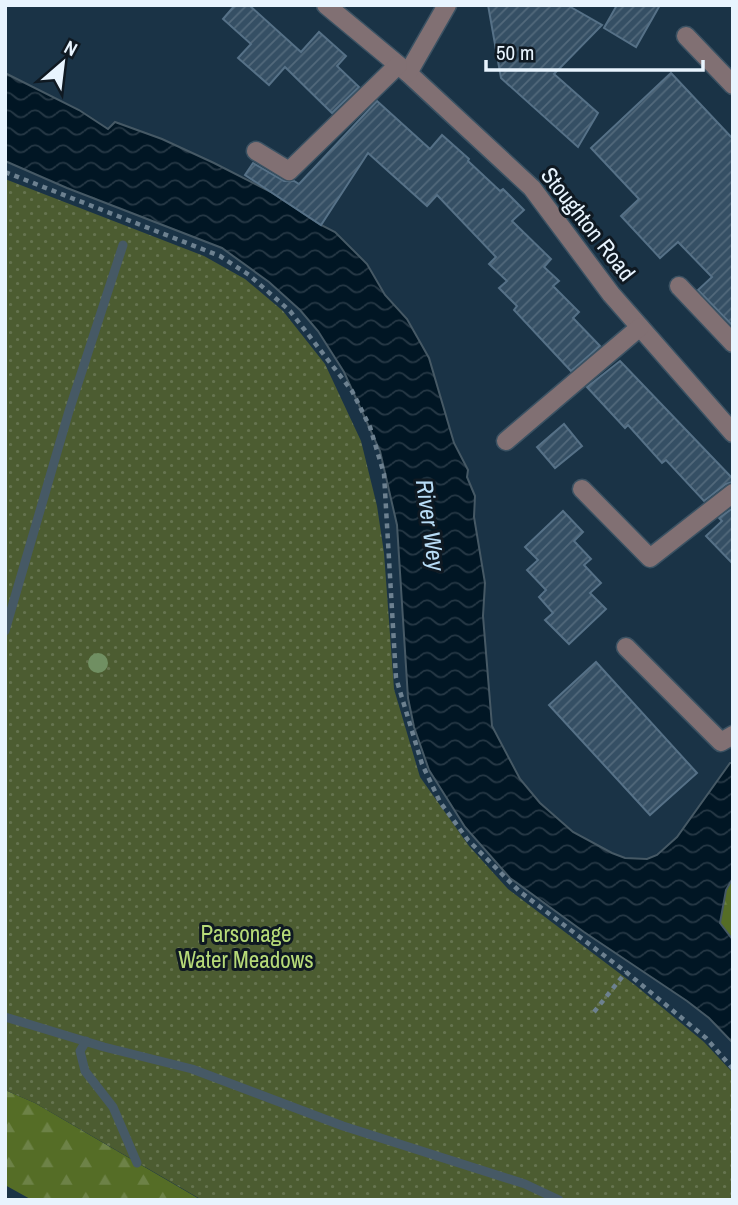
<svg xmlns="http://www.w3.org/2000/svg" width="738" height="1205" font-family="'Archivo Narrow',sans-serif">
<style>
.forest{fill:url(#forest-firs)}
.park{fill:url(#park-dots)}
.water{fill:url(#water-waves);stroke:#465965;stroke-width:2}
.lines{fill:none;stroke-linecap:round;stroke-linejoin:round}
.stream{stroke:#465965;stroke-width:9}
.building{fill:url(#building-hatch);stroke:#567187;stroke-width:2}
.minor-casing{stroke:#3b5263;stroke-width:21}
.path{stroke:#6d8190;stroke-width:4.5;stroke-dasharray:5 5;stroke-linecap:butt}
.minor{stroke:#817073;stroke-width:18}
.tree{fill:#708f62}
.labels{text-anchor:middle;stroke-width:6;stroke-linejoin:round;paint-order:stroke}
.street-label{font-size:23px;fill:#e8f4fe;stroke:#0f1922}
.park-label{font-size:23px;fill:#b6da78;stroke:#0f1922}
.water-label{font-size:24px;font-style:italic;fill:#b8dcf6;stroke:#0f1922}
</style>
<defs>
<pattern id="forest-firs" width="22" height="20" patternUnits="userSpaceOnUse" patternTransform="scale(1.75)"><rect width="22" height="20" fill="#556d26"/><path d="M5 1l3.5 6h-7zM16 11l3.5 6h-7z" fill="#6d8247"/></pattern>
<pattern id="park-dots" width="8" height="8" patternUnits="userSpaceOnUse" patternTransform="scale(1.75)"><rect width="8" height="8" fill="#4c5c31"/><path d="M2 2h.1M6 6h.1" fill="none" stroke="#667450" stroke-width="1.8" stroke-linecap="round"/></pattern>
<pattern id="water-waves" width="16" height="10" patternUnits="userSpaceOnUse" patternTransform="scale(1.75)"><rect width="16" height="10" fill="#011624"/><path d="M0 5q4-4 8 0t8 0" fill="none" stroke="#263845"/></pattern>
<pattern id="building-hatch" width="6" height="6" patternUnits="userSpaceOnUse" patternTransform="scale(1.75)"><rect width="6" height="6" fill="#354f64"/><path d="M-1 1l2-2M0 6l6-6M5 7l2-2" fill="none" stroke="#52697b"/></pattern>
</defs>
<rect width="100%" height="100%" fill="#1a3346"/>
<!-- forest -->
<g class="forest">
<path d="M733 878V940L720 923 726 890Z"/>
<path d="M5 1090 35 1103 201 1200H32L5 1185Z"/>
</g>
<!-- park -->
<path class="park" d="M5 179 204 256 245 279 283 311 325 364 361 441 377 506 384 553 394 689 420 777 469 846 508 889 635 985 704 1042 733 1073V1200H202L35 1103 5 1090Z"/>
<!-- water -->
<path class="water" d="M5 73 79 110 108 129 115 122 162 139 214 163 271 192 321 225 335 232 367 264 385 295 407 319 429 358 454 443 468 470 467 477 475 496 474 517 485 583 483 616 492 726 520 779 540 803 573 832 612 853 625 858 647 859 657 855 677 837 730 763H733V878L726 890 720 923 733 940V1043L709 1018 687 1001 584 932 510 878 465 827 429 770 414 727 408 698 397 525 380 451 344 372 318 331 300 310 269 282 222 248 67 188 5 161Z"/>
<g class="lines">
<!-- stream -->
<g class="stream">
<path d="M5 631 69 411 123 245"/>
<path d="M5 1017 104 1047 192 1069 343 1126 525 1184 559 1200"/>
<path d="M86 1041 80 1051 85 1071 113 1107 137 1163"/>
</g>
</g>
<!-- building -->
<g class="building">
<path d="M235 5H249L301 52 319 32 346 56 337 66 359 87 332 113 285 67 269 85 238 58 251 44 223 19Z"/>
<path d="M488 5H567L602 25 554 74 598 113 578 147 501 78Z"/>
<path d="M617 5H660L636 47 604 28Z"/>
<path d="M671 73 733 139V326L698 290 712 277 678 242 660 258 621 216 639 199 591 148Z"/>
<path d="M377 101 430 149 442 135 469 159 468 161 500 191 503 189 524 210 512 221 551 259 544 267 559 281 553 286 579 312 573 318 600 346 571 371 514 310 517 306 499 288 507 281 489 264 496 257 437 195 427 206 368 153 321 225 245 175 253 163 284 181H294L299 184Z"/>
<path d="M620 361 733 479V482L726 484 704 501 666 460 662 463 628 425 625 428 587 387Z"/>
<path d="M564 424 582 446 555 468 537 447Z"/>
<path d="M733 508V564L706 536 722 521 719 518Z"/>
<path d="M563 511 583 532 574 541 591 559 584 565 601 583 590 593 606 609 569 644 545 620 553 613 539 597 546 590 527 570 538 560 525 547Z"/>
<path d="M596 662 697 773 650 815 549 705Z"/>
</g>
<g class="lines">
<!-- minor casing -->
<g class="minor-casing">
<g id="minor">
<path d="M326 5 408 73 532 188 611 294 733 433"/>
<path d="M686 36 733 85"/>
<path d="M408 73 447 5"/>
<path d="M256 151 289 171 398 65"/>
<path d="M679 286 733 343"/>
<path d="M506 441 640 327"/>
<path d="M582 489 650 558 733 493"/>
<path d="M626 647 721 742 733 735"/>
</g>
</g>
<!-- path -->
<g class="path">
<path d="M5 172 220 256 249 275 290 311 352 391 370 427 384 474 396 678 422 764 440 802 468 840 519 891 626 972 706 1038 733 1069"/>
<path d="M594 1012 626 972"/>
</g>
<!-- minor -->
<use href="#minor" class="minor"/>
</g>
<!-- trees -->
<circle class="tree" cx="98" cy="663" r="10"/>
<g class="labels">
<!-- street labels -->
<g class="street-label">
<text transform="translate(588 224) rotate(52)" y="8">Stoughton Road</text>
</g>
<!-- park labels -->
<g class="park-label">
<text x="246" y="942">Parsonage<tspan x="246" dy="26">Water Meadows</tspan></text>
</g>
<!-- water labels -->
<g class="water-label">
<text transform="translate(430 525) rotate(82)" y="8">River Wey</text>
</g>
</g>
<!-- border -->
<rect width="738" height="1205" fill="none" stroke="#e8f4fe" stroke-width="14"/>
<!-- north arrow -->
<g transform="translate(63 63) rotate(28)" stroke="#0f1922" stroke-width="5" paint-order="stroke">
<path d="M0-5L12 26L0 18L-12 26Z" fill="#e8f4fe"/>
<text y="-10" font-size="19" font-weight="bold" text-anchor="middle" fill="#e8f4fe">N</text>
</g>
<!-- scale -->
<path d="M486 60v10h217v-10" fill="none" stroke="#e8f4fe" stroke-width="3.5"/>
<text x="496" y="60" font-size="21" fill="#e8f4fe" stroke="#0f1922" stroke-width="5" paint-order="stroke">50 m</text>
</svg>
